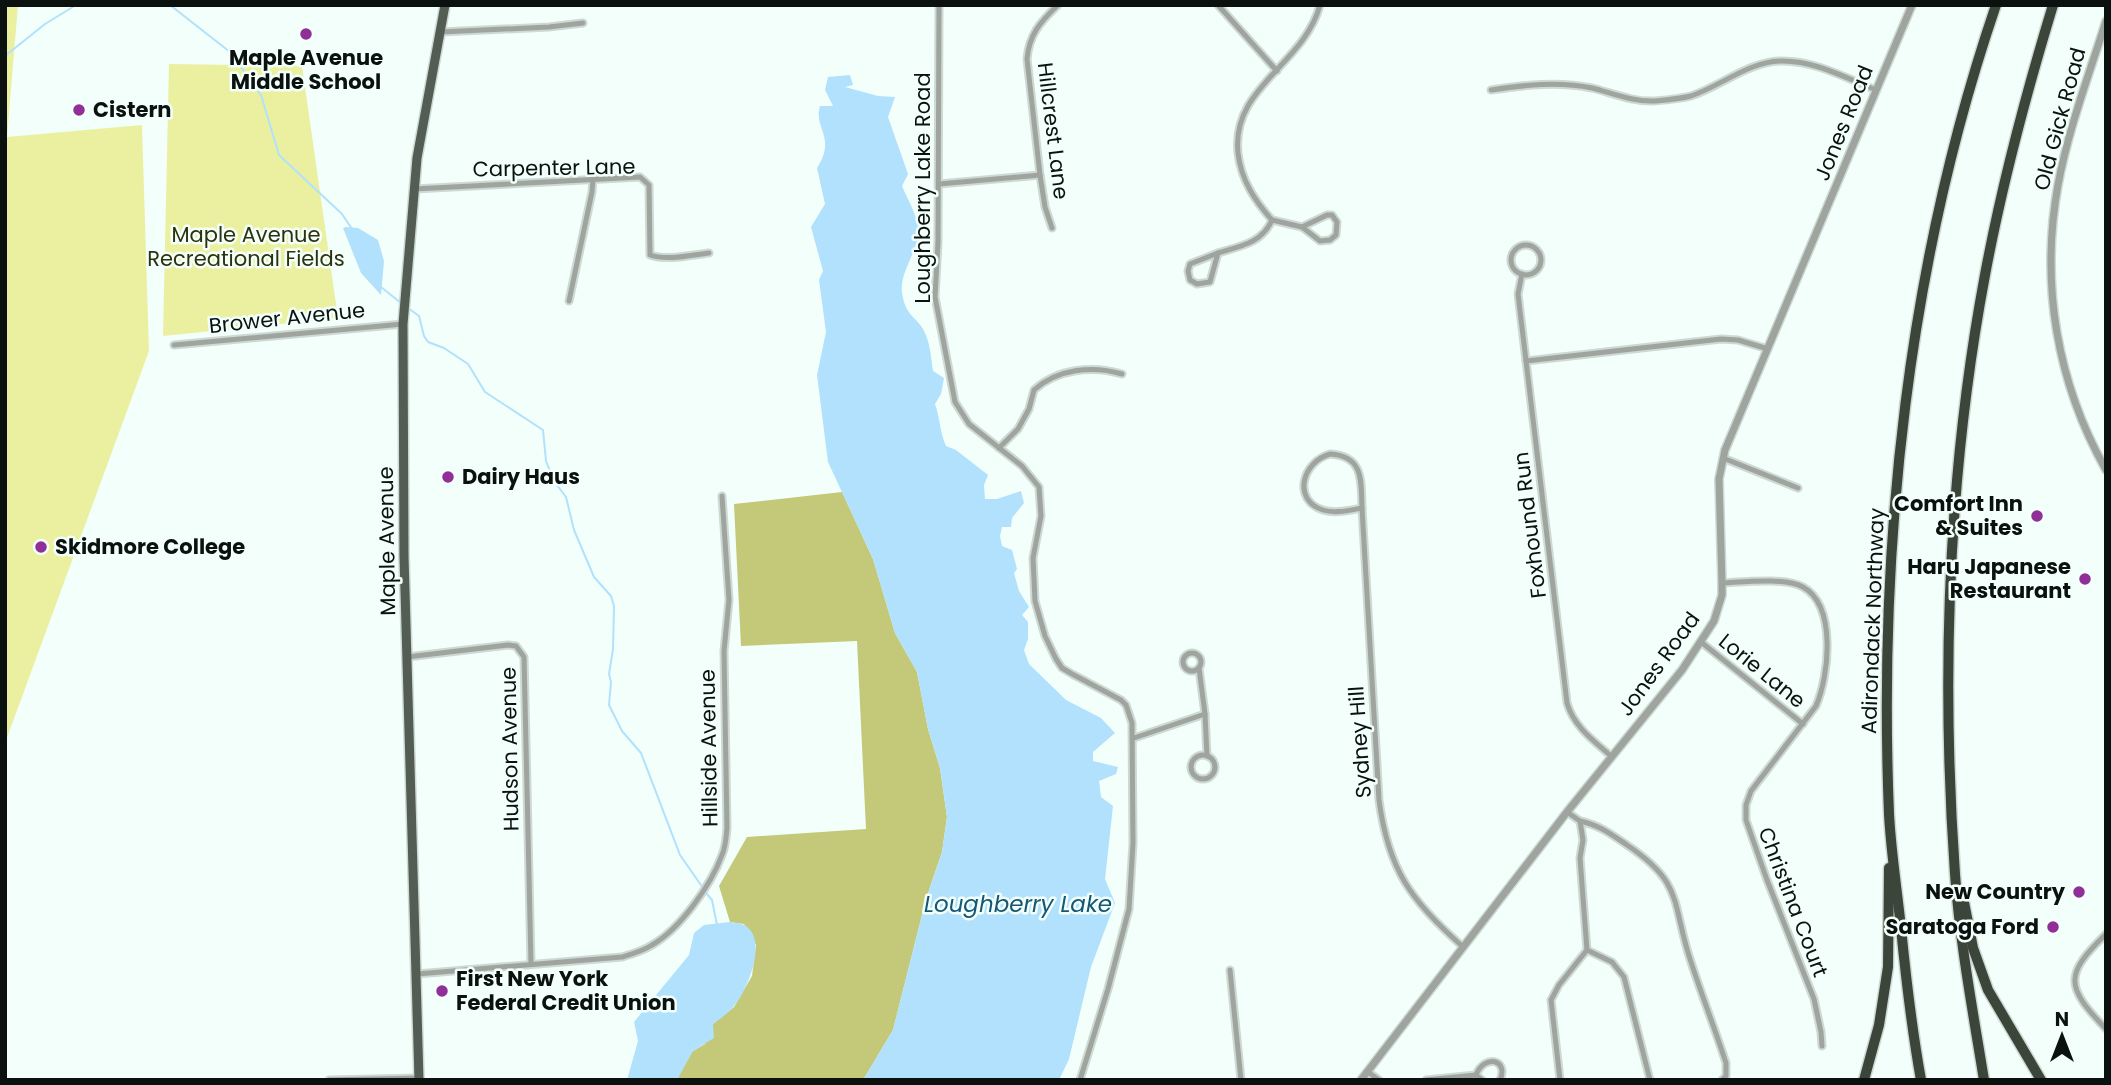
<svg xmlns="http://www.w3.org/2000/svg" width="2111" height="1085" font-family="Poppins,sans-serif">
<style>
.green{fill:#ebf0a1}
.forest{fill:#c3c978}
.water{fill:#b1e1fc}
.lines{fill:none;stroke-linecap:round;stroke-linejoin:round}
.stream{stroke:#b1e1fc;stroke-width:2}
.minor-casing{stroke:#cdd9d4;stroke-width:9}
.tertiary-casing{stroke:#cdd9d4;stroke-width:10}
.primary-casing{stroke:#cdd9d4;stroke-width:12}
.motorway-casing{stroke:#cdd9d4;stroke-width:13}
.minor{stroke:#9fa49e;stroke-width:5}
.tertiary{stroke:#9fa49e;stroke-width:7}
.primary{stroke:#545d53;stroke-width:9}
.motorway{stroke:#3b4539;stroke-width:10}
.poi-dot{fill:#902f98;stroke:#f2fffa;stroke-width:2.5}
.labels{text-anchor:middle;stroke-width:5;stroke-linejoin:round;paint-order:stroke}
.poi-label{font-size:21px;font-weight:bold;fill:#0a110f;stroke:#f2fffa;text-anchor:start}
.street-label{font-size:21px;fill:#0a110f;stroke:#f2fffa}
.park-label{font-size:21px;fill:#2f310e;stroke:#f2fffa}
.water-label{font-size:23px;font-style:italic;fill:#155775;stroke:#f2fffa}
</style>
<rect width="100%" height="100%" fill="#f2fffa"/>
<!-- green -->
<g class="green">
<path d="M5 5H18L7 137 142 125 149 351 5 743Z"/>
<path d="M169 64 302 66 338 318 163 336Z"/>
</g>
<!-- forest -->
<path class="forest" d="M842 492 873 559 895 633 917 672 928 729 940 768 947 817 942 852 926 899 893 1030 863 1080H677L686 1059 693 1051 705 1044 713 1024 734 1007 752 976 756 945 744 924 730 922 719 886 747 837 866 829 857 641 741 646 734 504Z"/>
<!-- water -->
<g class="water">
<path d="M850 75 853 85 845 87 878 96 895 97 888 117 908 174 902 186C907 198 916 213 918 226 921 252 896 272 903 298 907 316 916 317 923 329 930 341 931 357 933 371L944 378 941 394 935 404C940 418 940 433 946 446L956 450 988 475 984 485 985 499H997L1021 491 1024 503 1012 518 1011 527H1002L1000 536 1002 546 1012 550 1017 569 1014 573 1019 591 1029 607 1022 615 1028 622V639L1024 650 1029 664 1066 700 1101 718 1115 733 1093 752V761L1118 767 1116 774 1099 781 1101 797 1113 806 1105 879 1115 903 1091 967 1069 1059 1059 1080H863L893 1030 926 899 942 852 947 817 940 768 928 729 917 672 895 633 873 559 828 462 817 375 826 332 819 280 823 271 811 227 825 204 817 168C837 137 813 128 820 106H833L825 90 828 77Z"/>
<path d="M346 227 358 228 378 240 384 261 381 295 361 273 343 228Z"/>
<path d="M730 922C735 923 742 923 746 926 768 941 747 991 734 1006 728 1013 720 1019 713 1024L714 1038 693 1051 677 1080H627L638 1041 634 1022 689 955 694 933 704 925Z"/>
</g>
<g class="lines">
<!-- stream -->
<g class="stream">
<path d="M170 5 230 52 261 95 279 155 342 214 352 229"/>
<path d="M5 56 45 24 76 5"/>
<path d="M381 287 401 303"/>
<path d="M408 308 419 316 424 336 428 342 444 348 468 364 485 392 543 430 546 461 554 481 566 497 574 530 594 577 611 596 614 606 613 649 609 674 611 682 609 705 622 731 641 753 680 855 703 888"/>
<path d="M706 893 712 900 717 925"/>
</g>
<!-- minor casing -->
<g class="minor-casing">
<g id="minor">
<path d="M939 5 938 243 935 297 955 402 969 424 1022 466 1039 487 1041 516 1033 558 1035 601 1045 636 1056 659 1062 668 1072 674 1121 700 1126 705 1132 723 1133 843 1129 909 1108 989 1080 1080"/>
<path d="M1218 5 1277 71"/>
<path d="M440 32 549 27 583 23"/>
<path d="M1491 90C1525 85 1558 81 1592 88 1612 93 1633 102 1654 101 1666 100 1679 99 1691 96 1721 86 1748 62 1780 61 1814 60 1846 78 1876 90"/>
<path d="M939 184 1040 175"/>
<path d="M414 189 640 177 649 185 650 255C667 261 691 255 709 253"/>
<path d="M1327 215H1332L1337 222 1336 235 1330 240 1320 241 1302 227Z"/>
<path d="M1272 220C1255 201 1241 180 1238 153 1231 87 1304 65 1320 5"/>
<path d="M1272 220 1302 227"/>
<path d="M1052 228 1045 207 1040 175 1027 59C1029 35 1040 22 1058 5"/>
<circle cx="1526" cy="260" r="15"/>
<path d="M1218 253 1210 282 1197 284 1190 280 1188 271 1190 264Z"/>
<path d="M1218 253C1241 246 1262 243 1272 220"/>
<path d="M1522 274 1518 294 1567 703C1574 727 1594 741 1612 757"/>
<path d="M569 301 592 192 593 179"/>
<path d="M174 345 403 324"/>
<path d="M1526 361 1721 339 1738 340 1768 349"/>
<path d="M999 448 1018 429 1029 409 1034 390C1057 369 1092 365 1122 374"/>
<path d="M1330 454C1364 456 1361 481 1362 508 1350 510 1335 514 1323 510 1292 500 1302 462 1330 454Z"/>
<path d="M1723 458 1798 488"/>
<path d="M1362 508 1379 800C1388 869 1411 901 1462 946"/>
<path d="M1722 583C1743 582 1785 577 1803 587 1837 606 1829 676 1816 706L1751 791 1746 805V820L1767 880 1814 999 1821 1032 1822 1046"/>
<path d="M1701 642 1803 724"/>
<circle cx="1192" cy="662" r="9"/>
<path d="M407 657 508 645 516 646 524 657 531 964"/>
<path d="M1199 668 1205 714 1207 756"/>
<path d="M1134 738 1205 714"/>
<circle cx="1203" cy="767" r="12"/>
<path d="M1567 812 1580 821 1583 840 1580 858 1587 950"/>
<path d="M1580 821C1599 825 1611 834 1627 845 1685 884 1671 903 1691 962 1702 996 1715 1029 1726 1063V1076L1722 1080"/>
<path d="M2106 934C2064 975 2065 986 2106 1029"/>
<path d="M1230 970 1241 1080"/>
<path d="M417 974 622 957C632 954 643 951 652 945 680 929 711 885 722 855 726 846 726 837 727 828L724 651 729 600 722 496"/>
<path d="M1368 1072 1379 1080"/>
<path d="M329 1080 419 1078"/>
<path d="M1426 1080 1476 1075"/>
<path d="M1482 1080 1476 1075C1485 1053 1509 1060 1500 1080"/>
<path d="M1560 1080 1551 1000 1559 985 1587 950 1612 962 1624 977 1650 1080"/>
</g>
</g>
<!-- tertiary casing -->
<g class="tertiary-casing">
<g id="tertiary">
<path d="M2106 21C2089 75 2068 130 2058 185 2040 284 2057 383 2106 470"/>
<path d="M1361 1080 1567 812 1682 670 1714 621 1722 595V583L1719 479 1725 450 1912 5"/>
</g>
</g>
<!-- primary casing -->
<g class="primary-casing">
<path id="primary" d="M419 1080 404 556 403 324 417 158 445 5"/>
</g>
<!-- motorway casing -->
<g class="motorway-casing">
<g id="motorway">
<path d="M1962 892 1973 948 1988 990 2041 1080"/>
<path d="M1864 1080 1879 1025 1888 967 1889 868"/>
<path d="M1921 1080C1912 1030 1906 979 1901 928 1897 890 1891 852 1889 814 1878 543 1908 263 1996 5"/>
<path d="M1984 1080C1973 1012 1960 943 1955 874 1941 675 1948 472 1985 275 2002 184 2026 94 2053 5"/>
</g>
</g>
<!-- minor -->
<use href="#minor" class="minor"/>
<!-- tertiary -->
<use href="#tertiary" class="tertiary"/>
<!-- primary -->
<use href="#primary" class="primary"/>
<!-- motorway -->
<use href="#motorway" class="motorway"/>
</g>
<!-- markers -->
<g class="poi-dot">
<circle cx="306" cy="34" r="7"/>
<circle cx="79" cy="110" r="7"/>
<circle cx="448" cy="477" r="7"/>
<circle cx="2037" cy="516" r="7"/>
<circle cx="41" cy="547" r="7"/>
<circle cx="2085" cy="579" r="7"/>
<circle cx="2079" cy="892" r="7"/>
<circle cx="2053" cy="927" r="7"/>
<circle cx="442" cy="991" r="7"/>
</g>
<g class="labels">
<!-- poi labels -->
<g class="poi-label">
<text x="306" y="65" text-anchor="middle">Maple Avenue<tspan x="306" dy="24">Middle School</tspan></text>
<text x="93" y="117">Cistern</text>
<text x="462" y="484">Dairy Haus</text>
<text x="2023" y="511" text-anchor="end">Comfort Inn<tspan x="2023" dy="24">&amp; Suites</tspan></text>
<text x="55" y="554">Skidmore College</text>
<text x="2071" y="574" text-anchor="end">Haru Japanese<tspan x="2071" dy="24">Restaurant</tspan></text>
<text x="2065" y="899" text-anchor="end">New Country</text>
<text x="2039" y="934" text-anchor="end">Saratoga Ford</text>
<text x="456" y="986">First New York<tspan x="456" dy="24">Federal Credit Union</tspan></text>
</g>
<!-- street labels -->
<g class="street-label">
<text transform="translate(2060 119) rotate(-75)" y="7">Old Gick Road</text>
<text transform="translate(1844 123) rotate(-68)" y="7">Jones Road</text>
<text transform="translate(1053 131) rotate(83)" y="7">Hillcrest Lane</text>
<text transform="translate(554 168) rotate(-1)" y="7">Carpenter Lane</text>
<text transform="translate(923 188) rotate(-90)" y="7">Loughberry Lake Road</text>
<text transform="translate(287 318) rotate(-6)" y="7">Brower Avenue</text>
<text transform="translate(1530 525) rotate(-97)" y="7">Foxhound Run</text>
<text transform="translate(387 541) rotate(-91)" y="7">Maple Avenue</text>
<text transform="translate(1873 621) rotate(-88)" y="7">Adirondack Northway</text>
<text transform="translate(1659 664) rotate(-54)" y="7">Jones Road</text>
<text transform="translate(1762 671) rotate(39)" y="7">Lorie Lane</text>
<text transform="translate(1360 742) rotate(-94)" y="7">Sydney Hill</text>
<text transform="translate(709 748) rotate(-91)" y="7">Hillside Avenue</text>
<text transform="translate(510 749) rotate(-91)" y="7">Hudson Avenue</text>
<text transform="translate(1793 902) rotate(69)" y="7">Christina Court</text>
</g>
<!-- park labels -->
<g class="park-label">
<text x="246" y="242">Maple Avenue<tspan x="246" dy="24">Recreational Fields</tspan></text>
</g>
<!-- water labels -->
<g class="water-label">
<text x="1018" y="912">Loughberry Lake</text>
</g>
</g>
<!-- border -->
<rect width="2111" height="1085" fill="none" stroke="#0a110f" stroke-width="14"/>
<!-- north arrow -->
<g transform="translate(2062 1036)" stroke="#f2fffa" stroke-width="5" paint-order="stroke">
<path d="M0-5L12 26L0 18L-12 26Z" fill="#0a110f"/>
<text y="-10" font-size="19" font-weight="bold" text-anchor="middle" fill="#0a110f">N</text>
</g>
</svg>
